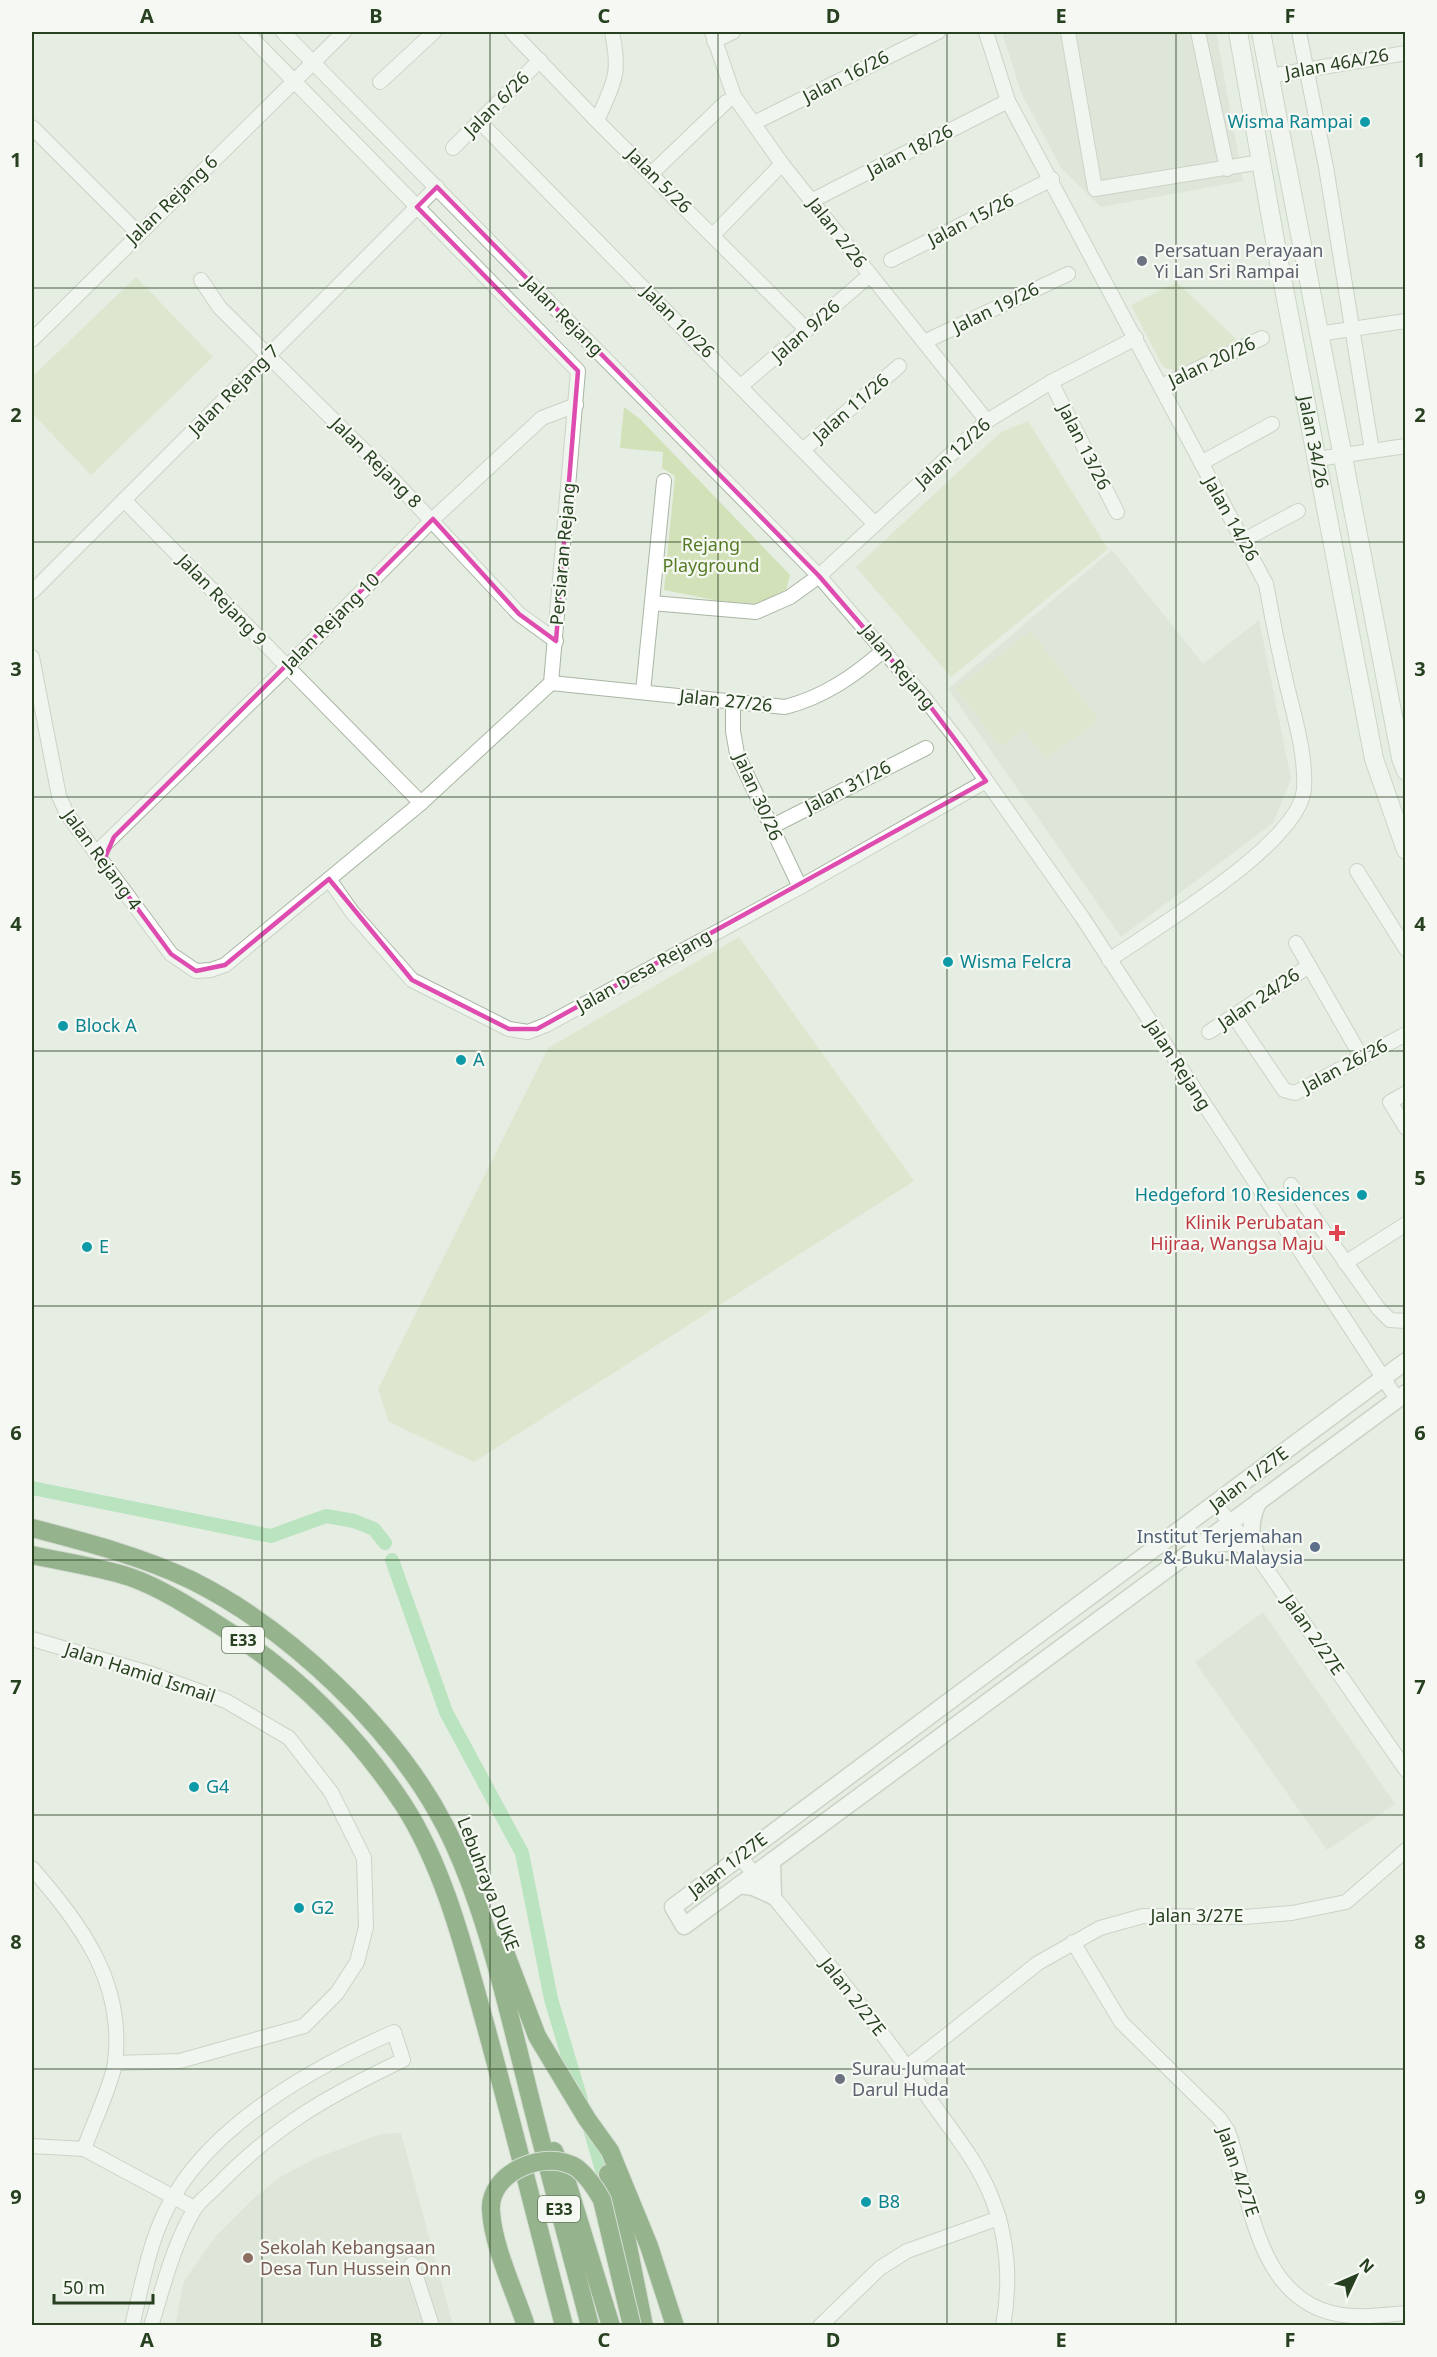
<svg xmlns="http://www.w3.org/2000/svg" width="1437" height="2357" font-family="'Noto Sans',sans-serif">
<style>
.built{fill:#d5ddd0}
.green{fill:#d3e1b8}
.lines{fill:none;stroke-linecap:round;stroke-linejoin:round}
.canal{stroke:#85d896;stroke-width:14}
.minor-casing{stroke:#a9b6a4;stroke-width:16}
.tertiary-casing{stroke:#a9b6a4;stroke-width:19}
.secondary-casing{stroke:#aabda2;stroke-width:20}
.motorway-casing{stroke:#c3cac1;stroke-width:20}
.minor{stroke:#fff;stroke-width:14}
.tertiary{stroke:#fff;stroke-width:16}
.secondary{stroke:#fff;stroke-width:18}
.motorway{stroke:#336f29;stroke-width:18}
.motorway-bridge-casing{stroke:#c3cac1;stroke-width:20;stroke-linecap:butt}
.motorway-bridge{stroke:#336f29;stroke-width:18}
.marked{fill:none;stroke:#df4cb0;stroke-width:4.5;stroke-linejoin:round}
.grid{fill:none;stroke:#274020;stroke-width:1.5;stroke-opacity:0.55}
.culture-dot{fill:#0f9aa8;stroke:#f6f9f3;stroke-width:2}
.worship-dot{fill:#6b7280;stroke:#f6f9f3;stroke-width:2}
.health-dot{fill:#e0444e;stroke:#f6f9f3;stroke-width:2}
.service-dot{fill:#5c6f8a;stroke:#f6f9f3;stroke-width:2}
.education-dot{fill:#8d6e63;stroke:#f6f9f3;stroke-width:2}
.labels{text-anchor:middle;stroke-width:4.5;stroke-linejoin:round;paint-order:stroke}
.shield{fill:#f6f9f3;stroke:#65785f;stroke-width:1.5}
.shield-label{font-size:16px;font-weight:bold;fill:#274020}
.street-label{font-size:18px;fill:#274020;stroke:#f6f9f3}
.culture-label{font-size:18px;fill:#0d838f;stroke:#f6f9f3;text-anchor:start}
.worship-label{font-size:18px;fill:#5b616d;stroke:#f6f9f3;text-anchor:start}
.park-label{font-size:18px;fill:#557b26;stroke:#f6f9f3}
.health-label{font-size:18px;fill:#be3a42;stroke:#f6f9f3;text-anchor:end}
.service-label{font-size:18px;fill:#4e5e75;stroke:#f6f9f3;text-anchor:end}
.education-label{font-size:18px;fill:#785e54;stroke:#f6f9f3;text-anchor:start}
.neatline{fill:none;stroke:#274020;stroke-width:2}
.grid-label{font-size:20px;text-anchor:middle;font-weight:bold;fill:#274020}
</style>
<rect width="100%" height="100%" fill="#e6ede2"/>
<!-- built -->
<g class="built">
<path d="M1002 32H1216L1243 181 1101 207 1061 168 1021 92Z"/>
<path d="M1112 550 1203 664 1259 620 1291 779 1273 823 1121 937 948 689Z"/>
<path d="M1263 1612 1395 1804 1327 1850 1195 1662Z"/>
<path d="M401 2133 453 2325 175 2326 184 2281 216 2236 255 2197 280 2177 316 2158 381 2134Z"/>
</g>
<!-- green -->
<g class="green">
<path d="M136 277 213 357 91 475 32 413V377Z"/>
<path d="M1177 282 1237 340 1176 371 1163 367 1131 305Z"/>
<path d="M624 407 640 419 790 575 786 590 756 604 720 601 664 590 675 476 662 468 663 452 620 448Z"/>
<path d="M1028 421 1108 549 951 677 856 567 1001 432Z"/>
<path d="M1031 631 1099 720 1046 759 1023 730 1000 747 956 688Z"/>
<path d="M739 937 914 1181 474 1462 389 1422 378 1389 548 1048Z"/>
</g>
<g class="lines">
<!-- canal -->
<g class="canal">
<path d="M32 1488 271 1536 326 1516 354 1521 374 1529 385 1543"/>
<path d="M392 1560 446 1712 522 1853 551 1999 581 2100"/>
<path d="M590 2129 606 2183"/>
</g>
<!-- minor casing -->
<g class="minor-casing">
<g id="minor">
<path d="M283 32 819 576 921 694 959 742 1082 917 1397 1399"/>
<path d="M512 32 597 121 807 330"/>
<path d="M712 32 734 96 782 164 987 421"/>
<path d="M986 32 1008 101 1266 584C1272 618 1279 652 1287 686 1295 719 1306 755 1304 789 1300 843 1154 929 1109 960"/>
<path d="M1068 32 1095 189 1261 162"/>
<path d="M1198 32 1227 169"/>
<path d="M1299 32 1326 167 1372 451"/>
<path d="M714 41 733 32"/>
<path d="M1269 76 1406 53"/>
<path d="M380 82 434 32"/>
<path d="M479 121 875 524"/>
<path d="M597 121C614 81 621 76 612 32"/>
<path d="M754 123 938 32"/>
<path d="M32 127 138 233"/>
<path d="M453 148 540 60"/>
<path d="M652 173 726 102"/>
<path d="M813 200 1008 101"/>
<path d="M713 235 782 164"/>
<path d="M891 260 1052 179"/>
<path d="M201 280 220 308 384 470 519 614 556 641"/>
<path d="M1318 334 1406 321"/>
<path d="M32 340 344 32"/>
<path d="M924 342 1068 274"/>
<path d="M1051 382 1117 512"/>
<path d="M741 386 870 275"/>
<path d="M1161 386 1262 338"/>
<path d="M803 450 899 366"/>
<path d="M1317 459 1406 446"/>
<path d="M1201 463 1272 424"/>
<path d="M124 500 421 803"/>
<path d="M1244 540 1298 511"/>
<path d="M32 592 437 187"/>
<path d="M652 603 756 612 790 597 819 576 987 421 1051 382 1136 338"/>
<path d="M32 657 59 796 67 814 171 954 196 971 211 970 225 965 421 803 551 683 578 371 246 32"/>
<path d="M551 683 785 707C824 697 854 676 884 650"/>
<path d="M643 692 664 481"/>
<path d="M733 703V731L737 754 800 887"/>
<path d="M771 827 926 748"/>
<path d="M96 853 288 666 433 519 542 418 576 405"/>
<path d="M1357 871 1406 949"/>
<path d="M329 879 352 912 412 980 509 1029 528 1032 546 1025 800 887 986 781"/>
<path d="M1296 943 1362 1058"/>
<path d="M1234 1016 1284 1090 1295 1093 1406 1034"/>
<path d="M1209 1032 1309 966"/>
<path d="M1406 1093 1390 1102 1406 1128"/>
<path d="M1291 1185 1378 1308 1390 1320 1406 1321"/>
<path d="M1345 1263 1406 1224"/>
<path d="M1215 1504 1256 1554 1406 1770"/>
<path d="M32 1639 152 1674 226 1701 289 1738 331 1792 364 1858 366 1927 357 1962 337 1993 304 2026 180 2061 115 2063"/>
<path d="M740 1857C806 1935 872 2016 930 2100 952 2131 977 2161 991 2196 1008 2236 1011 2283 1003 2326"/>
<path d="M32 1868C81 1925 125 1982 115 2063 112 2084 92 2126 84 2149"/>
<path d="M1073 1942 1121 2022 1219 2118 1228 2131C1250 2194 1255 2294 1332 2313 1355 2319 1382 2315 1406 2313"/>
<path d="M907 2067 1038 1963 1100 1928 1143 1916 1244 1917 1292 1913 1346 1902 1406 1850"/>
<path d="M32 2146 84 2149 194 2208"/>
<path d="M412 2264 432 2326"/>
<path d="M132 2326C143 2282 150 2234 174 2196 218 2121 316 2066 394 2032L403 2060C326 2097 276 2125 216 2187 209 2194 199 2201 194 2210 173 2245 163 2288 151 2326"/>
<path d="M820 2326 880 2268 907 2251 999 2218"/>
</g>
</g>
<!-- tertiary casing -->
<g class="tertiary-casing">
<g id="tertiary">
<path d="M1406 1361 673 1907 684 1926 1406 1393"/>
<path d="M1202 1545 1235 1542 1253 1550"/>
<path d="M1256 1554C1250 1534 1249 1521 1259 1501"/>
<path d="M772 1861 773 1896"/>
<path d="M739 1885 753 1887 773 1896"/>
</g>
</g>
<!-- secondary casing -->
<g class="secondary-casing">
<g id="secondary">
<path id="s1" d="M1238 32 1277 252 1374 759 1406 850"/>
<path d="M1261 32 1401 758 1406 771"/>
</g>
</g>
<!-- motorway casing -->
<g class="motorway-casing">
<g id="motorway">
<path d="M32 1528C86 1542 140 1556 191 1580 288 1628 395 1729 445 1826 484 1902 505 1998 526 2081 546 2163 569 2244 590 2326"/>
<path d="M32 1555C64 1562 99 1567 130 1577 164 1589 198 1612 228 1631 297 1674 358 1736 403 1804 445 1869 465 1952 486 2027 513 2126 538 2226 564 2326"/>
<path d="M502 1944 537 2036 587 2119 610 2151 649 2246 675 2326"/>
<path d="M554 2151 566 2179 611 2326"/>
<path d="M608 2174 627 2241 644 2326"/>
</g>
</g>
<!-- minor -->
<use href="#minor" class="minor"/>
<!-- tertiary -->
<use href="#tertiary" class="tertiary"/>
<!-- secondary -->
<use href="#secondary" class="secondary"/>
<!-- motorway -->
<use href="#motorway" class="motorway"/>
<!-- motorway-bridge casing -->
<g class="motorway-bridge-casing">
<path id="motorway-bridge" d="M526 2326C515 2292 493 2247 491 2211 488 2172 546 2148 577 2168 588 2177 596 2189 602 2200L632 2326"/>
</g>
<!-- motorway-bridge -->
<use href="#motorway-bridge" class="motorway-bridge"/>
</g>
<!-- marked area -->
<path d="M0 0H1437V2357H0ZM437 187 819 576 921 694 986 781 537 1029H509L412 980 329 879 225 965 196 971 171 954 103 862 114 837 433 519 519 614 556 641 578 371 417 207Z" fill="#e6ede2" fill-opacity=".55" fill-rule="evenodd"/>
<path class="marked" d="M437 187 819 576 921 694 986 781 537 1029H509L412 980 329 879 225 965 196 971 171 954 103 862 114 837 433 519 519 614 556 641 578 371 417 207Z"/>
<!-- grid -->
<path class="grid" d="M262 32V2326M490 32V2326M718 32V2326M947 32V2326M1176 32V2326M32 288H1406M32 542H1406M32 797H1406M32 1051H1406M32 1306H1406M32 1560H1406M32 1815H1406M32 2069H1406"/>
<!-- markers -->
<g class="culture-dot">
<circle cx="1365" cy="122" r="6"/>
<circle cx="948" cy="962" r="6"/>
<circle cx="63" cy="1026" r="6"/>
<circle cx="461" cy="1060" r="6"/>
<circle cx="1362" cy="1195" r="6"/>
<circle cx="87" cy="1247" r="6"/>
<circle cx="194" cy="1787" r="6"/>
<circle cx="299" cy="1908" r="6"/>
<circle cx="866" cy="2202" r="6"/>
</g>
<g class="worship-dot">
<circle cx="1142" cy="261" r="6"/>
<circle cx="840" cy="2079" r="6"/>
</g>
<path class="health-dot" d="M1334 1224h6v6h6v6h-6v6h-6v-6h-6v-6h6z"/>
<circle class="service-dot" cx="1315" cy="1547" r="6"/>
<circle class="education-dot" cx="248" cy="2258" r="6"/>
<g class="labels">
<!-- shield labels -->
<g class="shield">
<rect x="222" y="1627" width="42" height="26" rx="4.5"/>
<rect x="538" y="2196" width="42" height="26" rx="4.5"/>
</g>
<g class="shield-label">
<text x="243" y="1646">E33</text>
<text x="559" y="2215">E33</text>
</g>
<!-- street labels -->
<g class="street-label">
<text transform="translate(1337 64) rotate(-10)" y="6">Jalan 46A/26</text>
<text transform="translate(846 77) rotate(-27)" y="6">Jalan 16/26</text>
<text transform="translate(497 104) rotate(-45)" y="6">Jalan 6/26</text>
<text transform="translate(910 151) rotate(-27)" y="6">Jalan 18/26</text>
<text transform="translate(659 181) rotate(45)" y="6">Jalan 5/26</text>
<text transform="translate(172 200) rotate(-44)" y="6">Jalan Rejang 6</text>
<text transform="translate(971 220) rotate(-27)" y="6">Jalan 15/26</text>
<text transform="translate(837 233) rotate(52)" y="6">Jalan 2/26</text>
<text transform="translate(996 308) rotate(-26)" y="6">Jalan 19/26</text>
<text transform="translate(563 316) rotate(45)" y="6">Jalan Rejang</text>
<text transform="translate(678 322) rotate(45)" y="6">Jalan 10/26</text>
<text transform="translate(806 331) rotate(-41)" y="6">Jalan 9/26</text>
<text transform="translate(1212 362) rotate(-25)" y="6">Jalan 20/26</text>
<text transform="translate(234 390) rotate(-45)" y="6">Jalan Rejang 7</text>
<text transform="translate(851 408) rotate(-41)" y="6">Jalan 11/26</text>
<text dy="6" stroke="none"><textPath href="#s1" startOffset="417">Jalan 34/26</textPath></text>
<text transform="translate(1084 447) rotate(63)" y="6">Jalan 13/26</text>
<text transform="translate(953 453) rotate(-42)" y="6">Jalan 12/26</text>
<text transform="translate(376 463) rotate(45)" y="6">Jalan Rejang 8</text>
<text transform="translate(1231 519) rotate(61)" y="6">Jalan 14/26</text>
<text transform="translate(563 554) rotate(-85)" y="6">Persiaran Rejang</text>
<text transform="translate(222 600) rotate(46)" y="6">Jalan Rejang 9</text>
<text transform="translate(331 622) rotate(-45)" y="6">Jalan Rejang 10</text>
<text transform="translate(898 667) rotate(50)" y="6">Jalan Rejang</text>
<text transform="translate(726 701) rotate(6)" y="6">Jalan 27/26</text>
<text transform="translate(848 787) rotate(-27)" y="6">Jalan 31/26</text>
<text transform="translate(758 797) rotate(66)" y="6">Jalan 30/26</text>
<text transform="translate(102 860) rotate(54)" y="6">Jalan Rejang 4</text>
<text transform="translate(644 971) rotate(-29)" y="6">Jalan Desa Rejang</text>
<text transform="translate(1259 999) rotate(-34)" y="6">Jalan 24/26</text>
<text transform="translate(1178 1065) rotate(57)" y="6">Jalan Rejang</text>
<text transform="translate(1345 1066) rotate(-28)" y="6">Jalan 26/26</text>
<text transform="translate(1249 1479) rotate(-37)" y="6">Jalan 1/27E</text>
<text transform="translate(1313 1635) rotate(55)" y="6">Jalan 2/27E</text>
<text transform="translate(140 1673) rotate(18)" y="6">Jalan Hamid Ismail</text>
<text transform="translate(728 1865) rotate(-37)" y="6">Jalan 1/27E</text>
<text transform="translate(488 1884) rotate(69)" y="6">Lebuhraya DUKE</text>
<text x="1197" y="1922">Jalan 3/27E</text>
<text transform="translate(853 1997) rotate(52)" y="6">Jalan 2/27E</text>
<text transform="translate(1238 2172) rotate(71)" y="6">Jalan 4/27E</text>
</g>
<!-- culture labels -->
<g class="culture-label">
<text x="1353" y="128" text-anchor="end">Wisma Rampai</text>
<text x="960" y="968">Wisma Felcra</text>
<text x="75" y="1032">Block A</text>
<text x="473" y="1066">A</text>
<text x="1350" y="1201" text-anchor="end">Hedgeford 10 Residences</text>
<text x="99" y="1253">E</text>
<text x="206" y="1793">G4</text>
<text x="311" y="1914">G2</text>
<text x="878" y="2208">B8</text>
</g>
<!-- worship labels -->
<g class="worship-label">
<text x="1154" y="257">Persatuan Perayaan<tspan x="1154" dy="21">Yi Lan Sri Rampai</tspan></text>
<text x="852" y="2075">Surau Jumaat<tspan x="852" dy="21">Darul Huda</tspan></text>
</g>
<!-- park labels -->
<g class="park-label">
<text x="711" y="551">Rejang<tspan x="711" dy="21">Playground</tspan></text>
</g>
<!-- health labels -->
<g class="health-label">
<text x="1324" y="1229">Klinik Perubatan<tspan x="1324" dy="21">Hijraa, Wangsa Maju</tspan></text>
</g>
<!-- service labels -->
<g class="service-label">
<text x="1303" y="1543">Institut Terjemahan<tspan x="1303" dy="21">&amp; Buku Malaysia</tspan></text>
</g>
<!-- education labels -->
<g class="education-label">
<text x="260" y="2254">Sekolah Kebangsaan<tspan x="260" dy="21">Desa Tun Hussein Onn</tspan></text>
</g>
</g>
<!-- border -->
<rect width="1437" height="2357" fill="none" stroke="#f6f9f3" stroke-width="66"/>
<!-- north arrow -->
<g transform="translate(1356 2276) rotate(46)" stroke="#f6f9f3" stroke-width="4.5" paint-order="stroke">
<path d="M0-4.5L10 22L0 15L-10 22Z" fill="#274020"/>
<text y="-9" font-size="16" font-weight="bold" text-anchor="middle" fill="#274020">N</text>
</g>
<!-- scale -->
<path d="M54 2294v9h99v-9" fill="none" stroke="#274020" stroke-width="3"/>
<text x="63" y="2294" font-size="18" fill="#274020" stroke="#f6f9f3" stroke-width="4.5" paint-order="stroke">50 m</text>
<rect x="33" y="33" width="1371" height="2291" class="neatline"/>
<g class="grid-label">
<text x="147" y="23">A</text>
<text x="376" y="23">B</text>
<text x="604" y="23">C</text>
<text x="833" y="23">D</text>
<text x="1061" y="23">E</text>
<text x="1290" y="23">F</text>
<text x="16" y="167">1</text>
<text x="1420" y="167">1</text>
<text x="16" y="422">2</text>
<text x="1420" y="422">2</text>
<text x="16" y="676">3</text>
<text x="1420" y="676">3</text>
<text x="16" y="931">4</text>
<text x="1420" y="931">4</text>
<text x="16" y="1185">5</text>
<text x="1420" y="1185">5</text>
<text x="16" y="1440">6</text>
<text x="1420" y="1440">6</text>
<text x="16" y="1694">7</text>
<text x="1420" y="1694">7</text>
<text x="16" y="1949">8</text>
<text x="1420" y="1949">8</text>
<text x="16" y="2204">9</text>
<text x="1420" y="2204">9</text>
<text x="147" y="2347">A</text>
<text x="376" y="2347">B</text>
<text x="604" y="2347">C</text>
<text x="833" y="2347">D</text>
<text x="1061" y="2347">E</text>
<text x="1290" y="2347">F</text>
</g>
</svg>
